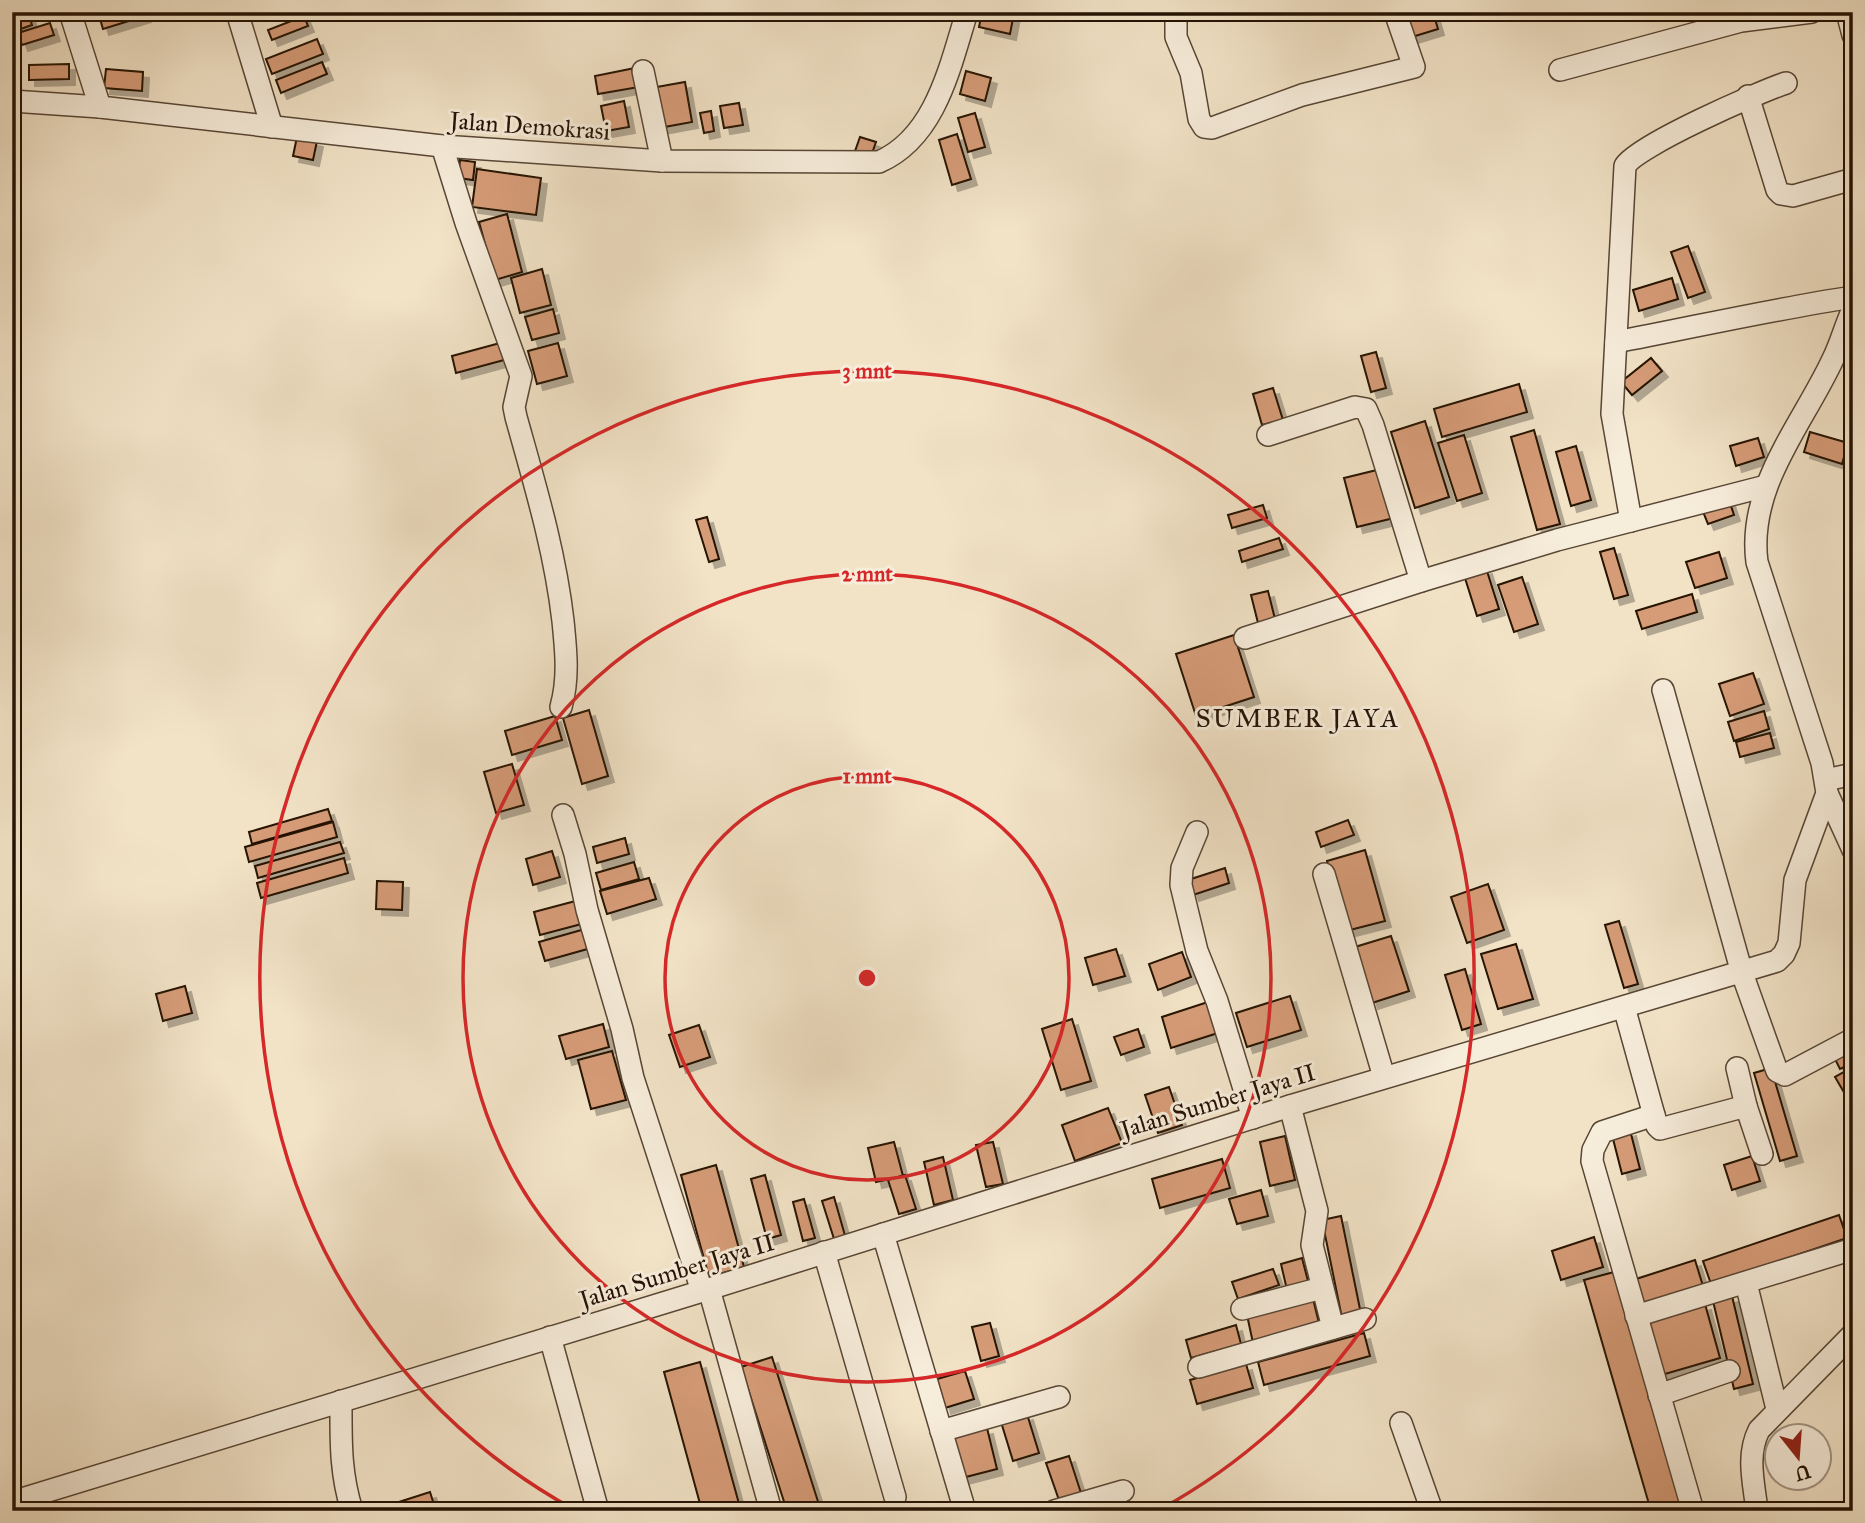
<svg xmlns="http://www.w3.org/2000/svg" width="1865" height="1523" font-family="'IM FELL Great Primer',serif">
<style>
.building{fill:#d69c78;stroke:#251204;stroke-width:2;filter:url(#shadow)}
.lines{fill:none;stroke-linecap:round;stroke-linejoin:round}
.minor-casing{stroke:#584635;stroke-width:24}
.minor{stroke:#f7eddb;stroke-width:21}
.ring{fill:none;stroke:#d62828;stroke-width:3.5}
.labels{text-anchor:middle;stroke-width:6;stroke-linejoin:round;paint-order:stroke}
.street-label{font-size:24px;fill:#251204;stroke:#f7eddb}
.neighbourhood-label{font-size:26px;letter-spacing:2px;fill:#251204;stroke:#f7eddb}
.centre{fill:#d62828;stroke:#f7eddb;stroke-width:3.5}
.ring-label{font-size:21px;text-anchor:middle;font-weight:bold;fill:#d62828;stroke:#f7eddb;stroke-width:6;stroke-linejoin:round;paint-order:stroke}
</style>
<defs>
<filter id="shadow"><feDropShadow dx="6" dy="6" stdDeviation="0" flood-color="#0004"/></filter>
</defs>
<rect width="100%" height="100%" fill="#f2e3c7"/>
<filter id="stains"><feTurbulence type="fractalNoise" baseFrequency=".00286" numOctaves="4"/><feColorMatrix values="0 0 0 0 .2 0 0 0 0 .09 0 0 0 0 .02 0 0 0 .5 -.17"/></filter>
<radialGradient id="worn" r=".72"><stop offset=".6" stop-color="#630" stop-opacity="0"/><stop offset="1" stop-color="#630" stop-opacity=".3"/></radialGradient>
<!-- building -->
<g class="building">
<path d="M98 12H144L145 16 103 29Z"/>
<path d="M868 12H928V15Z"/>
<path d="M982 12 1014 13 1010 34 979 27Z"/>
<path d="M1405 12H1433L1438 29 1412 37Z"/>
<path d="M29 15 32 25 12 32V20Z"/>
<path d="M304 16 308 26 272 40 268 30Z"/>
<path d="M50 23 54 35 22 45 18 33Z"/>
<path d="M317 39 323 54 272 74 266 59Z"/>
<path d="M322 62 327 74 281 93 276 80Z"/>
<path d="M69 64V79L29 80V65Z"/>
<path d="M635 68 639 87 598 94 595 76Z"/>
<path d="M106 69 143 72 142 91 104 88Z"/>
<path d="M966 71 991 78 985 101 960 94Z"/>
<path d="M685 82 692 122 659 128 651 88Z"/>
<path d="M624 101 629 127 606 131 601 106Z"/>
<path d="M739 103 743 125 724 128 720 106Z"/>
<path d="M711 111 714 131 704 133 700 113Z"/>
<path d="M975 113 985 147 968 152 958 118Z"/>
<path d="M957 134 971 179 952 185 939 140Z"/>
<path d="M297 137 317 141 313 160 293 156Z"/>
<path d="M860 137 876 142 870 159 854 154Z"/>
<path d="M460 160 475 162 473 180 458 178Z"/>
<path d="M477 169 541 178 536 215 472 207Z"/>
<path d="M507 214 522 272 495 280 479 222Z"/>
<path d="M1688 246 1705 292 1688 298 1671 252Z"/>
<path d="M542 269 551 305 520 313 511 278Z"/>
<path d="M1672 278 1678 299 1639 311 1633 290Z"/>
<path d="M553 309 559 333 532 340 525 317Z"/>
<path d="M500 343 504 360 456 373 452 356Z"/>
<path d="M558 343 567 376 537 384 528 351Z"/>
<path d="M1376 352 1386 388 1371 392 1361 356Z"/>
<path d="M1651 358 1662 371 1632 395 1621 382Z"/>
<path d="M1519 384 1527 412 1442 437 1434 409Z"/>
<path d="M1273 388 1283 420 1262 425 1253 394Z"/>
<path d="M1425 421 1449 497 1415 508 1391 432Z"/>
<path d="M1534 430 1560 524 1537 530 1511 437Z"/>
<path d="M1810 432 1848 443 1842 464 1804 452Z"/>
<path d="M1464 435 1482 493 1457 501 1438 443Z"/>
<path d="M1758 438 1764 457 1736 466 1730 446Z"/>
<path d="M1576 446 1591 500 1571 506 1556 452Z"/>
<path d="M1381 469 1394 518 1357 527 1344 478Z"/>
<path d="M1729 500 1734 515 1708 524 1702 509Z"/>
<path d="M1263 505 1267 518 1232 528 1228 515Z"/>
<path d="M707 517 719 559 709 562 696 520Z"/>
<path d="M1279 538 1283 549 1242 562 1239 551Z"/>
<path d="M1614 548 1628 595 1614 599 1600 552Z"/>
<path d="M1719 552 1727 578 1695 588 1686 562Z"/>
<path d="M1486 568 1499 609 1477 616 1464 575Z"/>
<path d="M1522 577 1538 624 1514 632 1498 585Z"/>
<path d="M1268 591 1275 619 1258 623 1251 595Z"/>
<path d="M1692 594 1697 612 1642 629 1636 611Z"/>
<path d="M1234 635 1254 697 1196 716 1176 654Z"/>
<path d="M1753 673 1764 704 1730 716 1719 684Z"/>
<path d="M589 710 608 776 582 784 563 718Z"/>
<path d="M1764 711 1769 729 1734 741 1728 722Z"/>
<path d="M555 716 562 740 512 755 505 731Z"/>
<path d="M1770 733 1774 748 1740 757 1736 742Z"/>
<path d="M512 764 524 805 496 813 484 772Z"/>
<path d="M328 809 332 821 252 844 249 832Z"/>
<path d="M1348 820 1354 835 1321 847 1316 832Z"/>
<path d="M333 822 337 837 249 862 245 847Z"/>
<path d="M625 838 629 854 597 863 593 847Z"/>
<path d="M340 842 344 853 258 878 255 866Z"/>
<path d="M1365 850 1385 921 1346 931 1327 861Z"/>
<path d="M552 851 560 877 533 885 526 859Z"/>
<path d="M344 858 348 873 261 898 257 883Z"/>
<path d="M634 862 639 879 601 890 596 873Z"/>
<path d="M1225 868 1229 883 1193 895 1188 880Z"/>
<path d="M649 878 656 899 607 914 600 891Z"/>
<path d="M377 881 403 882 402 910 376 909Z"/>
<path d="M1488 884 1504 930 1467 943 1451 897Z"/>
<path d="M583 899 589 922 540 935 534 912Z"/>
<path d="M1619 921 1638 984 1624 988 1605 925Z"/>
<path d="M585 929 591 948 545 961 539 942Z"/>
<path d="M1391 936 1409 991 1372 1003 1355 947Z"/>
<path d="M1516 944 1533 999 1498 1009 1481 954Z"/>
<path d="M1116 949 1125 976 1093 985 1085 958Z"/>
<path d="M1182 952 1191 977 1158 990 1149 964Z"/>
<path d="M1465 969 1481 1024 1462 1030 1445 975Z"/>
<path d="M185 986 192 1013 163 1021 156 994Z"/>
<path d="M1290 996 1301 1030 1247 1047 1236 1013Z"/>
<path d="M1211 1001 1221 1032 1171 1048 1162 1017Z"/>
<path d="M1072 1019 1091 1081 1061 1090 1042 1029Z"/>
<path d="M603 1024 609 1047 566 1059 559 1036Z"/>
<path d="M699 1025 710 1057 680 1067 669 1035Z"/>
<path d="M1138 1029 1144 1047 1121 1055 1114 1037Z"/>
<path d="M1853 1045V1063L1840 1069 1833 1055Z"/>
<path d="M612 1051 626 1100 591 1109 578 1060Z"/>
<path d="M1853 1067V1089L1845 1094 1835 1077Z"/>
<path d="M1771 1068 1797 1156 1780 1161 1754 1073Z"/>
<path d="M1169 1087 1182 1125 1158 1133 1145 1095Z"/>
<path d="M1108 1108 1122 1143 1075 1161 1062 1125Z"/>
<path d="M1630 1130 1640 1169 1622 1174 1612 1135Z"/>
<path d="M1285 1136 1295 1180 1270 1186 1260 1142Z"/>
<path d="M894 1142 903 1176 876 1182 868 1148Z"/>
<path d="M993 1142 1003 1184 986 1187 976 1145Z"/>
<path d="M1752 1156 1760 1181 1732 1190 1724 1165Z"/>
<path d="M943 1157 953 1200 934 1205 924 1162Z"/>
<path d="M1222 1159 1230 1188 1160 1208 1152 1179Z"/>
<path d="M716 1165 744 1267 709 1277 681 1175Z"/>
<path d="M765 1175 781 1235 767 1239 751 1179Z"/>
<path d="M905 1175 916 1209 899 1214 888 1180Z"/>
<path d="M1261 1190 1268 1216 1237 1224 1229 1199Z"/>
<path d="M834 1197 846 1239 835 1242 822 1201Z"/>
<path d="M804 1199 815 1238 803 1241 793 1202Z"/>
<path d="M1839 1215 1847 1238 1711 1284 1703 1261Z"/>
<path d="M1341 1216 1361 1314 1342 1318 1322 1220Z"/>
<path d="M1594 1237 1603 1267 1561 1280 1552 1251Z"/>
<path d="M1302 1258 1309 1285 1287 1290 1281 1264Z"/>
<path d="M1695 1260 1703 1286 1641 1306 1633 1280Z"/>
<path d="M1273 1269 1279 1285 1238 1299 1232 1282Z"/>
<path d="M1614 1272 1683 1511H1651L1584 1280Z"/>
<path d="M1732 1296 1753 1384 1734 1389 1713 1301Z"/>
<path d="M1313 1299 1320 1327 1253 1343 1247 1315Z"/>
<path d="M1705 1304 1720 1358 1658 1376 1643 1322Z"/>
<path d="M990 1323 999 1356 981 1361 972 1327Z"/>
<path d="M1236 1325 1241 1344 1191 1358 1186 1340Z"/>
<path d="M1364 1333 1370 1356 1264 1385 1258 1362Z"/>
<path d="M772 1357 821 1511H787L741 1367Z"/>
<path d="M700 1362 741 1511H702L664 1372Z"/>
<path d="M1246 1364 1253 1388 1197 1404 1190 1380Z"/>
<path d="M965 1371 974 1399 945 1408 937 1379Z"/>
<path d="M1027 1414 1039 1453 1013 1461 1001 1422Z"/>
<path d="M987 1428 997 1469 962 1478 952 1437Z"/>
<path d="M1069 1456 1081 1493 1059 1500 1046 1463Z"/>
<path d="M430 1492 436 1511H402L399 1502Z"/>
</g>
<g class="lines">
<!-- minor casing -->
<g class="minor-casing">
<g id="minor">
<path d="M70 12 100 107 442 146 662 161 879 162C936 137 950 66 967 12"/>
<path d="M237 12 272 127"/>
<path d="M1176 12V37L1191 73 1199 119 1204 127 1212 128 1302 95 1414 67 1395 12"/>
<path d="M1847 12 1853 35"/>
<path d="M1560 70 1741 21 1812 12"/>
<path d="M643 71 662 161"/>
<path d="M1748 96 1777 190 1781 194 1793 196 1853 179"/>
<path d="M12 101 100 107"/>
<path d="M442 146 466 223 521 376 514 407 516 417C535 485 555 551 563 621 566 651 569 678 561 707"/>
<path d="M1616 342C1695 327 1773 309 1853 297"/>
<path d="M1268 435 1355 407 1366 409 1373 425 1421 581"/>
<path d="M1631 521 1612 414 1625 166C1636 146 1759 92 1786 83"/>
<path d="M1245 638 1421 581 1557 540 1766 486"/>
<path d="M1663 690 1742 973 1777 1071 1785 1075 1853 1039"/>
<path d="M1826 780 1853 774"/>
<path d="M1827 793 1853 850"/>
<path d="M563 815 575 854 587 910 622 1029 633 1078 702 1291"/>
<path d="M1197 832 1182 868 1181 885 1197 951 1217 1001 1253 1118"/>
<path d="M1324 874 1384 1077"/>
<path d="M1624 1007 1657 1126 1660 1129 1746 1106 1737 1068"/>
<path d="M1290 1106 1317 1211 1312 1245 1333 1328"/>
<path d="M1746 1106 1762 1154"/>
<path d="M1654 1115 1602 1132 1593 1150 1592 1161 1693 1511"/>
<path d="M883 1234 965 1511"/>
<path d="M824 1252 895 1497"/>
<path d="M1746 1283 1777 1409"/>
<path d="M709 1289 771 1511"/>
<path d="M1242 1309 1322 1288"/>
<path d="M1636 1316 1853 1249"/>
<path d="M550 1337 598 1511"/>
<path d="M1199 1367 1365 1319"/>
<path d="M1659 1395 1729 1371"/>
<path d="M341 1401C341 1441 340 1472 352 1511"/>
<path d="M1401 1423 1432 1511"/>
<path d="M941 1431 1059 1397"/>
<path d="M12 1502 709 1289 1290 1106 1777 961 1784 954 1789 943 1795 880 1827 793 1822 763 1757 562C1747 486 1803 424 1833 359 1841 343 1845 326 1853 309"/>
<path d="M1054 1511 1123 1491"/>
<path d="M1757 1511C1754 1483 1746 1456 1759 1430L1853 1334"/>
</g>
</g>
<!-- minor -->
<use href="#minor" class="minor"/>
</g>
<!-- distance rings -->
<g class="ring">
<circle cx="867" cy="978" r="202"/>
<circle cx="867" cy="978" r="404"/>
<path d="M573 1509A607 607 0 1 1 1161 1509"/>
</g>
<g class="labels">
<!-- street labels -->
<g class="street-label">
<text transform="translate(530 126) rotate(4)" y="8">Jalan Demokrasi</text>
<text transform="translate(1218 1101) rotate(-17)" y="8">Jalan Sumber Jaya II</text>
<text transform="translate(677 1271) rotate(-17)" y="8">Jalan Sumber Jaya II</text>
</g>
<!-- neighbourhood labels -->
<g class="neighbourhood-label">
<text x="1298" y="727">SUMBER JAYA</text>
</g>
</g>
<circle cx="867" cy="978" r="10" class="centre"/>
<g class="ring-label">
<text x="867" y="378">3 mnt</text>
<text x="867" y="581">2 mnt</text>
<text x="867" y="783">1 mnt</text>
</g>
<!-- margin -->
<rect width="1865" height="1523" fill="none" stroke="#f2e3c7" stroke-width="42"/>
<rect x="14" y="14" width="1837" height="1495" fill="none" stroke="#251204" stroke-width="3.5"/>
<rect x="21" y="21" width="1823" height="1481" fill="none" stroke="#251204" stroke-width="2"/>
<!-- north arrow -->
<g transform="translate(1798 1457) rotate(163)"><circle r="33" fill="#f7eddb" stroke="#a39585" stroke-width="2"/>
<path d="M0-5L12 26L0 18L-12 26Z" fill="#8f2418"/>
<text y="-10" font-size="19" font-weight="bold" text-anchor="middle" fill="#251204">U</text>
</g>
<rect width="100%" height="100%" filter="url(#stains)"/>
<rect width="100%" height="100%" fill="url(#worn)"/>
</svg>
